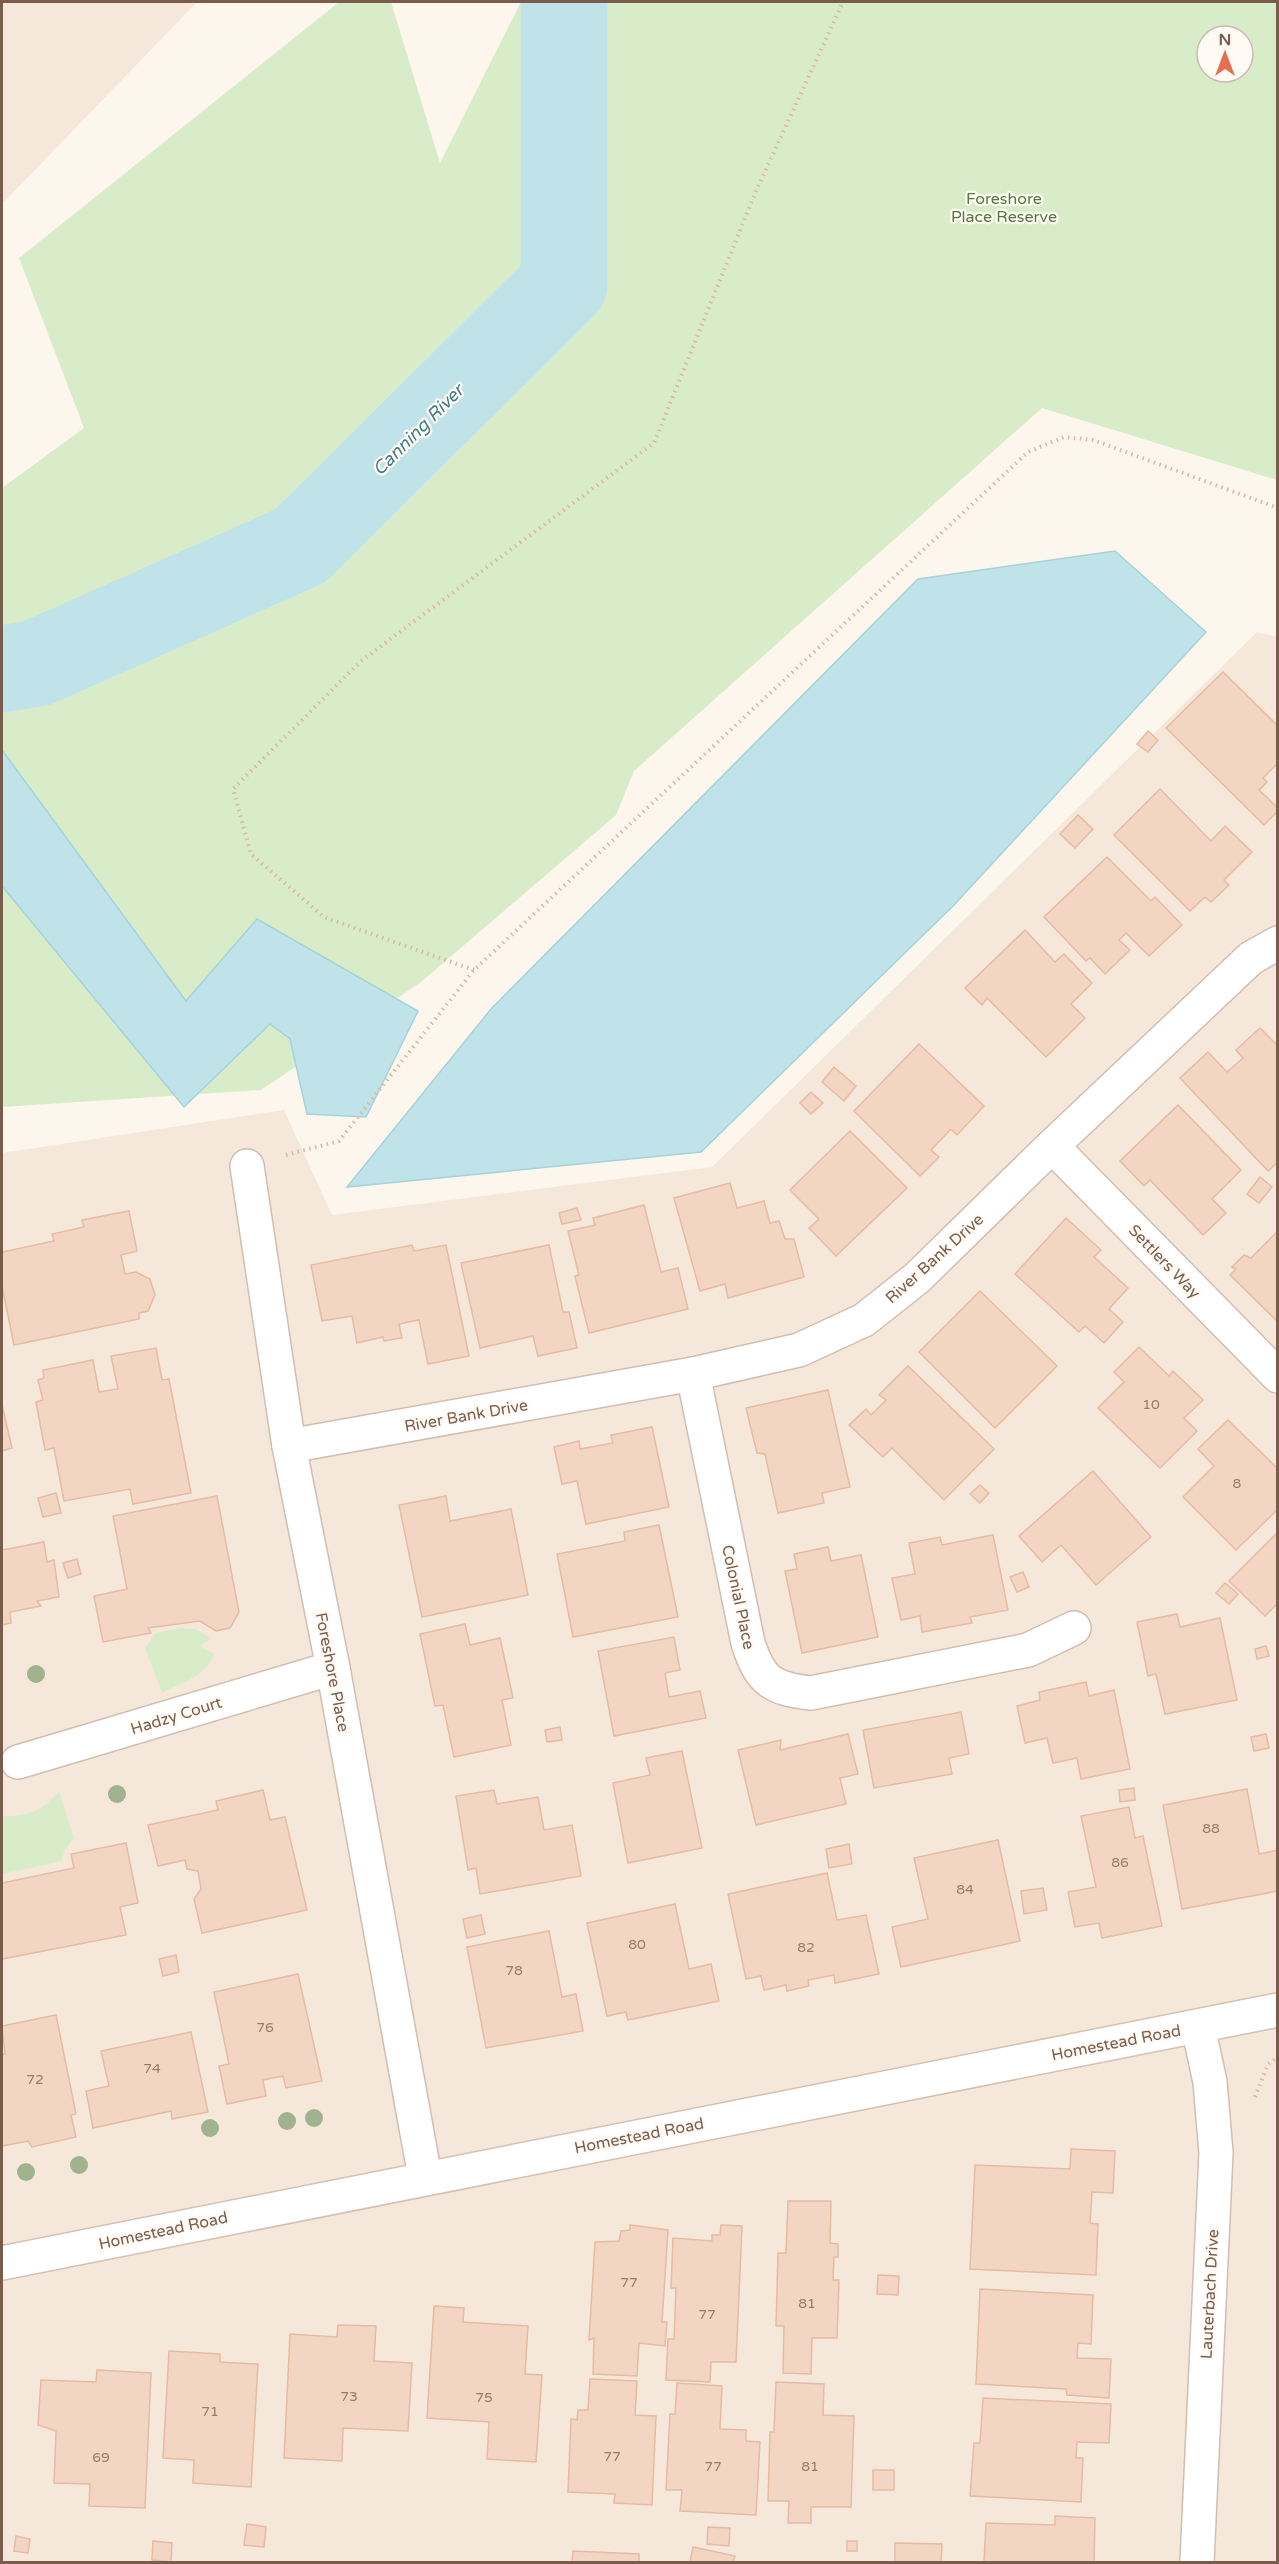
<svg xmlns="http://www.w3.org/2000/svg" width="1279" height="2564" font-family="'Varela Round',sans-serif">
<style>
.residential{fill:#f5e8da}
.green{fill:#d8ecc9;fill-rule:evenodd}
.water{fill:#bfe3e8;stroke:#a5d3da;stroke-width:1.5}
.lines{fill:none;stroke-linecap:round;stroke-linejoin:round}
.river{stroke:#bfe3e8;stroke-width:87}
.building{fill:#f3d5c3;stroke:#e6bba3;stroke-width:1.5}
.street-casing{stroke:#d1beb0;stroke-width:36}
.secondary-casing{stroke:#d6c0b0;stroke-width:36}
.path{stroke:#d9b8a5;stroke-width:4;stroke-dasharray:1.5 4.5;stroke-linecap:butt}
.street{stroke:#fff;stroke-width:33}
.secondary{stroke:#fff;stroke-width:33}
.tree{fill:#a0b28e}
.labels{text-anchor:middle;stroke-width:4.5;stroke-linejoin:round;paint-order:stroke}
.number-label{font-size:14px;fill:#987a6a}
.park-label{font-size:16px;fill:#537a41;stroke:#fffaf3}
.street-label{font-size:16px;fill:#7a5c4d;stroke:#fffaf3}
.water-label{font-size:18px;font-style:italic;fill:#437c86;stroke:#fffaf3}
</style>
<rect width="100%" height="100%" fill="#fdf6ec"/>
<!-- residential -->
<g class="residential">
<path d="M2 2H197L2 204Z"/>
<path d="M1257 632 1277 637V2562H2V1153L284 1110 332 1215 712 1167Z"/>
</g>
<!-- green -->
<g class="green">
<path d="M339 2H391L440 163 521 2H1277V480L1042 408 634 771 616 815 421 982 261 1090 2 1107V488L84 428 19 258ZM1207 36H1243V72H1207Z"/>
<path d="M180 1628 195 1629 211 1638 200 1646 214 1654C208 1676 180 1683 162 1693L145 1648 156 1633Z"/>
<path d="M59 1792 74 1838 64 1851 62 1861 2 1874V1816C29 1817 40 1811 59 1792Z"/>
</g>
<!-- water -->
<g class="water">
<path d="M1115 551 1206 632 954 905 701 1152 347 1187 491 1009 918 579Z"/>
<path d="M2 750 186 1001 257 919 418 1011 366 1117 307 1114 290 1039 270 1024 184 1107 2 886Z"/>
</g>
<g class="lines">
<!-- river -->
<path class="river" d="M2 669 37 663 300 546 564 284V2"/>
</g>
<!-- building -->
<g class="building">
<path d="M1223 672 1278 726V763L1263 778 1267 782 1259 790 1278 808V811L1264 825 1166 728Z"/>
<path d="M1148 731 1158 740 1148 752 1137 744Z"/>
<path d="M1160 789 1211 841 1225 826 1252 852 1224 880 1229 885 1211 902 1205 897 1190 911 1114 835Z"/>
<path d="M1078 815 1093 829 1075 848 1060 834Z"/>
<path d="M1107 857 1151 901 1155 897 1182 925 1149 956 1126 933 1119 940 1130 950 1105 974 1090 958 1086 961 1044 917Z"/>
<path d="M1025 930 1055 962 1064 954 1092 983 1071 1004 1085 1018 1046 1057 987 998 982 1005 965 988Z"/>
<path d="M1260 1028 1278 1046V1162L1268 1171 1180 1078 1208 1052 1227 1072 1243 1058 1236 1050Z"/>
<path d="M919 1044 984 1106 957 1135 951 1129 931 1150 939 1157 920 1176 854 1111Z"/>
<path d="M834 1067 856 1086 844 1101 822 1082Z"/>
<path d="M811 1092 823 1103 811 1114 800 1103Z"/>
<path d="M1178 1105 1241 1170 1212 1199 1226 1213 1203 1235 1150 1180 1144 1186 1120 1161Z"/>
<path d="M850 1131 907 1188 836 1256 809 1228 819 1219 790 1190Z"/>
<path d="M1260 1177 1272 1187 1259 1203 1247 1194Z"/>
<path d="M730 1183 737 1208 764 1201 770 1223 779 1221 785 1239H794L804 1277 728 1298 725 1284 700 1291 674 1198Z"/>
<path d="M644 1205 661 1272 678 1268 688 1309 589 1333 575 1276 579 1275 568 1231 595 1225 593 1218Z"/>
<path d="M577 1208 581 1220 562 1224 559 1213Z"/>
<path d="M129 1211 137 1251 121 1255 125 1274 136 1272 150 1279 155 1295 148 1311 139 1313V1319L14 1345 2 1286V1252L54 1241 52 1234 84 1227 82 1220Z"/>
<path d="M1066 1218 1101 1250 1094 1257 1128 1288 1109 1309 1123 1322 1104 1343 1085 1326 1079 1332 1015 1274Z"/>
<path d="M1278 1231V1322L1230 1275 1236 1269 1232 1267 1244 1255 1251 1258Z"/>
<path d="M412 1245 414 1251 446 1245 469 1356 428 1364 419 1320 399 1324 402 1338 384 1341 383 1337 357 1343 352 1316 322 1321 311 1265Z"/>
<path d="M549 1245 563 1312H569L577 1348 538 1356 533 1336 480 1348 461 1263Z"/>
<path d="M980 1291 1057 1366 995 1428 919 1352Z"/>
<path d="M1139 1347 1169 1376 1173 1371 1203 1400 1184 1418 1197 1431 1160 1468 1098 1408 1124 1382 1114 1372Z"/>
<path d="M156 1348 162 1380 169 1379 191 1493 133 1504 130 1489 64 1501 54 1448 45 1450 36 1402 43 1400 38 1380 44 1378 43 1370 93 1360 99 1392 118 1389 111 1356Z"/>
<path d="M908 1366 994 1449 944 1500 892 1448 883 1457 849 1425 866 1409 871 1415 886 1400 879 1395Z"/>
<path d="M828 1390 850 1487 822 1493 824 1503 778 1513 765 1454 757 1453 746 1408Z"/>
<path d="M2 1405 12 1448 2 1451Z"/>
<path d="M1228 1420 1278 1469V1509L1236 1550 1183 1497 1214 1466 1198 1449Z"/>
<path d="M652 1427 669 1507 586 1524 577 1481 562 1484 554 1447 579 1441 580 1449 613 1443 611 1435Z"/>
<path d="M1093 1471 1151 1537 1096 1585 1061 1545 1042 1562 1019 1536Z"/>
<path d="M980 1485 989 1493 980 1503 970 1494Z"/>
<path d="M56 1493 61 1513 43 1517 38 1498Z"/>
<path d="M217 1496 239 1612 230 1628 216 1631 200 1621 148 1628 151 1633 103 1642 94 1596 127 1589 113 1516Z"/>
<path d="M446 1496 450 1521 511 1509 528 1595 422 1617 399 1505Z"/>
<path d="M659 1525 678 1617 573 1637 557 1554 625 1541 624 1532Z"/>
<path d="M1278 1532V1603L1265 1616 1229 1581Z"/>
<path d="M993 1535 1008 1610 970 1617 972 1623 922 1632 920 1616 901 1620 892 1578 915 1574 909 1543 940 1537 942 1545Z"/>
<path d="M44 1542 47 1562 54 1560 59 1597 37 1601 41 1606 10 1612 11 1623 2 1625V1550Z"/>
<path d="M828 1547 831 1561 861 1555 878 1637 802 1653 785 1571 797 1569 794 1554Z"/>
<path d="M77 1559 81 1574 68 1578 63 1563Z"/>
<path d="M1023 1572 1029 1587 1017 1592 1010 1577Z"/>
<path d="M1225 1583 1238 1594 1229 1604 1216 1593Z"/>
<path d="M1177 1614 1180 1627 1220 1618 1237 1700 1165 1714 1156 1674 1148 1676 1137 1622Z"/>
<path d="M465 1624 470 1645 500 1638 513 1698 502 1700 511 1745 454 1757 443 1705 435 1706 420 1634Z"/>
<path d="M674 1637 680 1670 665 1673 669 1697 700 1691 706 1718 614 1736 598 1651Z"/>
<path d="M1266 1646 1269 1656 1257 1659 1255 1649Z"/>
<path d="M1086 1682 1089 1696 1114 1690 1130 1769 1081 1779 1077 1758 1053 1763 1047 1738 1025 1743 1017 1706 1040 1700 1039 1692Z"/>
<path d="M961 1712 969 1754 949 1758 952 1774 874 1788 863 1730Z"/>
<path d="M560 1727 562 1740 547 1742 545 1730Z"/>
<path d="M848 1734 858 1774 840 1778 846 1804 756 1825 738 1750 781 1740 780 1750Z"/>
<path d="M1266 1734 1269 1748 1254 1751 1251 1737Z"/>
<path d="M682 1751 702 1848 628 1863 613 1783 650 1775 646 1758Z"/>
<path d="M1134 1788 1135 1800 1120 1802 1119 1790Z"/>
<path d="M1247 1789 1259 1854 1278 1850V1891L1182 1909 1163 1805Z"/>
<path d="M263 1790 270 1820 285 1817 307 1910 202 1933 194 1899 201 1889 198 1871 187 1869 185 1860 158 1866 148 1825 218 1810 216 1801Z"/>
<path d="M494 1790 497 1804 538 1797 544 1830 572 1825 581 1876 480 1894 476 1868 468 1870 456 1796Z"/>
<path d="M1129 1807 1135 1838 1143 1836 1162 1926 1102 1938 1099 1923 1075 1927 1068 1892 1096 1887 1081 1816Z"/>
<path d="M998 1840 1020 1941 901 1967 892 1927 928 1919 914 1858Z"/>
<path d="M126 1843 138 1903 120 1907 126 1935 2 1959V1883L74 1868 71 1854Z"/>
<path d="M849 1844 852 1864 829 1868 826 1849Z"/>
<path d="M827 1873 837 1920 866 1915 879 1974 835 1983 834 1975 808 1980 809 1986 787 1991 786 1985 764 1990 761 1976 746 1979 728 1894Z"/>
<path d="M1043 1888 1047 1910 1024 1914 1021 1891Z"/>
<path d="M675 1904 689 1969 711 1964 719 2001 628 2020 626 2012 607 2016 587 1923Z"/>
<path d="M481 1915 485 1934 467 1938 463 1919Z"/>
<path d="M549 1931 562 1997 576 1994 583 2031 486 2048 467 1947Z"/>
<path d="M176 1955 179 1972 163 1976 159 1959Z"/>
<path d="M298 1974 322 2081 286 2088 283 2076 263 2080 266 2096 227 2104 219 2066 229 2064 214 1992Z"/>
<path d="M56 2015 76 2114 71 2115 76 2137 32 2147 28 2141 2 2146V2055L5 2054 2 2026Z"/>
<path d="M191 2032 208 2112 172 2119 171 2111 93 2128 86 2091 109 2086 101 2051Z"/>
<path d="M1071 2149 1115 2151 1113 2193 1092 2192 1090 2223 1098 2224 1096 2275 970 2269 975 2165 1070 2169Z"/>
<path d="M788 2201H831L830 2243 838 2244V2257H834L833 2280H839L837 2338H812L811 2374 783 2373 784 2326H776L778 2253H786Z"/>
<path d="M630 2225 668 2230 662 2322H667L665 2346 639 2343 637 2376 593 2374 594 2338 589 2340 595 2242 619 2241 621 2231 630 2230Z"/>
<path d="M721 2225 742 2226 736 2362H711L710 2382 666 2380 668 2339H674L676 2288H671L673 2238 712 2241V2235H720Z"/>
<path d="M878 2275 899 2276 898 2295 877 2294Z"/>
<path d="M980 2289 1093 2295 1091 2344 1078 2343 1077 2358 1111 2359 1109 2398 1067 2395 1066 2389 976 2384Z"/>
<path d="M434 2306 464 2308 463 2322 528 2326 525 2374 542 2375 536 2462 487 2459 489 2422 427 2418Z"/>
<path d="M338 2325 376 2326 374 2361 412 2363 408 2431 343 2428 342 2461 284 2458 290 2334 337 2337Z"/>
<path d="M169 2351 220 2354V2362L258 2364 251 2487 193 2483 194 2460 163 2458Z"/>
<path d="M97 2370 151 2373 145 2508 89 2506 90 2484 54 2483 56 2431 38 2425 41 2380 96 2382Z"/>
<path d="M590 2379 637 2381 635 2415 656 2416 652 2505 614 2503 615 2494 568 2492 571 2419 577 2420 578 2410H588Z"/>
<path d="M776 2382 824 2384 823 2415 854 2416 851 2507H811V2523H788L789 2501H768L770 2432H774Z"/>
<path d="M677 2383 722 2386 720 2429 746 2430V2441L760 2442 756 2515 680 2511 682 2490H666L670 2414H675Z"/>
<path d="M983 2398 1111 2404 1109 2443 1077 2442 1076 2458H1083L1081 2502 970 2496 974 2443H980Z"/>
<rect x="873" y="2470" width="21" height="20"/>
<path d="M1055 2516 1095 2518 1094 2562H984L986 2523 1055 2525Z"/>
<path d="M247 2524 266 2527 264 2547 244 2545Z"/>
<path d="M708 2527 730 2528 729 2546 707 2544Z"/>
<path d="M16 2536 30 2539 28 2553 14 2551Z"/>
<path d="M153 2541 172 2543 171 2562 152 2560Z"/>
<rect x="847" y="2541" width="10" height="10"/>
<path d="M895 2543 942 2544 941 2562H895Z"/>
<path d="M693 2547 735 2556 733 2562H690Z"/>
<path d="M573 2551 639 2554V2562H572Z"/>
</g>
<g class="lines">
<!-- street casing -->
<g class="street-casing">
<g id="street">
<path d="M1052 1146 1278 1376"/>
<path d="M247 1166 289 1446 333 1668 425 2177"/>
<path d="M693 1374 748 1643C760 1680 771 1689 811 1693L1028 1650 1074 1628"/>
<path d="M289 1446 693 1374 799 1350 864 1320 917 1278 1052 1146 1251 958 1278 943"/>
<path d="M18 1762 333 1668"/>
<path d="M1197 2562 1216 2153 1210 2082 1198 2026"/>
</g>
</g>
<!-- secondary casing -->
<g class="secondary-casing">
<path id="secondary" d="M2 2263 1278 2010"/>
</g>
<!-- path -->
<g class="path">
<path d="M474 970 324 917 251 854 233 789 361 661 654 443 756 191 843 2"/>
<path d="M286 1155 339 1141 474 970 1028 452 1064 437 1093 440 1278 508"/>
<path d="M1255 2097 1268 2064 1278 2057"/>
</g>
<!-- street -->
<use href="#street" class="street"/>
<!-- secondary -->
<use href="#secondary" class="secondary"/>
</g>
<!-- trees -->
<g class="tree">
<circle cx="36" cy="1674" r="9"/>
<circle cx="117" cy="1794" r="9"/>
<circle cx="314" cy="2118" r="9"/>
<circle cx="287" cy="2121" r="9"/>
<circle cx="210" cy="2128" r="9"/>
<circle cx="79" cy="2165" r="9"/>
<circle cx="26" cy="2172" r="9"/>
</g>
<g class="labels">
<!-- number labels -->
<g class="number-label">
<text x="1151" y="1409">10</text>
<text x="1237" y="1488">8</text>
<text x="1211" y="1833">88</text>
<text x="1120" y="1867">86</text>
<text x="965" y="1894">84</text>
<text x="637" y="1949">80</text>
<text x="806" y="1952">82</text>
<text x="514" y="1975">78</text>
<text x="265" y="2032">76</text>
<text x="152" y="2073">74</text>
<text x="35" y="2084">72</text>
<text x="629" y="2287">77</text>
<text x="807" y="2308">81</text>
<text x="707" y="2319">77</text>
<text x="349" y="2401">73</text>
<text x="484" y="2402">75</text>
<text x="210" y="2416">71</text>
<text x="612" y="2461">77</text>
<text x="101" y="2462">69</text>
<text x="713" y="2471">77</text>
<text x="810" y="2471">81</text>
</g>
<!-- park labels -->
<g class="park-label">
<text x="1004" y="204">Foreshore<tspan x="1004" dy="18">Place Reserve</tspan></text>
</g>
<!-- street labels -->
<g class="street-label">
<text transform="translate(934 1258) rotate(-42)" y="6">River Bank Drive</text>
<text transform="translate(1165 1261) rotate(46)" y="6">Settlers Way</text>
<text transform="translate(466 1415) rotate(-10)" y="6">River Bank Drive</text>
<text transform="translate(739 1597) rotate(78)" y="6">Colonial Place</text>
<text transform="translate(333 1672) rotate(79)" y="6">Foreshore Place</text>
<text transform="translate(176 1715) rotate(-17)" y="6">Hadzy Court</text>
<text transform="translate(1116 2042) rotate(-11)" y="6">Homestead Road</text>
<text transform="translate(639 2135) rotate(-11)" y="6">Homestead Road</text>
<text transform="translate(163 2230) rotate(-12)" y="6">Homestead Road</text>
<text transform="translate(1209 2294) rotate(-87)" y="6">Lauterbach Drive</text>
</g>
<!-- water labels -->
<g class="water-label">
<text transform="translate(418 430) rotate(-45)" y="6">Canning River</text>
</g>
</g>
<!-- border -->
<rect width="1279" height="2564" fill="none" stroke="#7a5c4d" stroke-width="6"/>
<!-- north arrow -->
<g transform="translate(1225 54)"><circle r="28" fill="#fffaf3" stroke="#cabbb1" stroke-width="1.5"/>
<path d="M0-4.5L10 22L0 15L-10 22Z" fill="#e76f51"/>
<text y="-9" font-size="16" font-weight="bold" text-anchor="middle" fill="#7a5c4d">N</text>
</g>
</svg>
